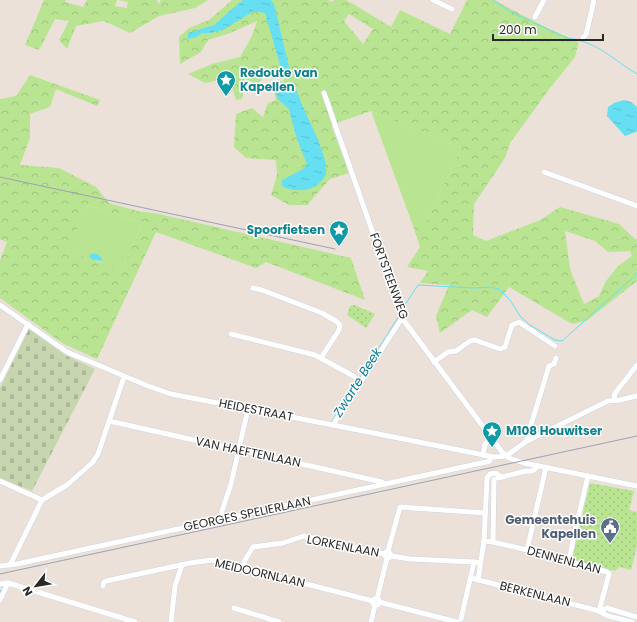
<svg xmlns="http://www.w3.org/2000/svg" width="637" height="622" font-family="Poppins,sans-serif">
<style>
.grass{fill:#b9e592}
.forest{fill:url(#forest-crowns);fill-rule:evenodd}
.cemetery{fill:url(#cemetery-stones)}
.park{fill:url(#park-dots)}
.water{fill:url(#water-ripples)}
.lines{fill:none;stroke-linecap:round;stroke-linejoin:round}
.stream{stroke:#66dff2;stroke-width:1}
.minor-casing{stroke:#ced4e2;stroke-width:6}
.minor{stroke:#fff;stroke-width:5}
.rail{stroke:#9ca2b3;stroke-width:1}
.labels{text-anchor:middle;stroke-width:3;stroke-linejoin:round;paint-order:stroke}
.culture-label{font-size:12px;font-weight:bold;fill:#0d838f;stroke:#fff;text-anchor:start}
.street-label{font-size:12px;fill:#282828;stroke:#fff}
.service-label{font-size:12px;font-weight:bold;fill:#4e5e75;stroke:#fff;text-anchor:end}
.water-label{font-size:13px;font-style:italic;fill:#087b9c;stroke:#fff}
</style>
<defs>
<pattern id="forest-crowns" width="20" height="18" patternUnits="userSpaceOnUse"><rect width="20" height="18" fill="#b9e592"/><path d="M2 6a3 3 0 1 1 6 0M12 15a3 3 0 1 1 6 0" fill="none" stroke="#9fc47e"/></pattern>
<pattern id="cemetery-stones" width="16" height="16" patternUnits="userSpaceOnUse"><rect width="16" height="16" fill="#c7d6af"/><path d="M2 7V4a2 2 0 0 1 4 0v3zM10 15v-3a2 2 0 0 1 4 0v3z" fill="#abb897"/></pattern>
<pattern id="park-dots" width="8" height="8" patternUnits="userSpaceOnUse"><rect width="8" height="8" fill="#b9e592"/><path d="M2 2h.1M6 6h.1" fill="none" stroke="#9fc47e" stroke-width="1.8" stroke-linecap="round"/></pattern>
<pattern id="water-ripples" width="26" height="14" patternUnits="userSpaceOnUse"><rect width="26" height="14" fill="#66dff2"/><path d="M2 4q2-2 4 0t4 0M15 11q2-2 4 0t4 0" fill="none" stroke="#58bfd0"/></pattern>
</defs>
<rect width="100%" height="100%" fill="#ebe1d9"/>
<!-- grass -->
<g class="grass">
<path d="M371 111 461 148 426 223H412Z"/>
<path d="M88 205 143 223 122 269 99 262 101 261 98 255 94 254 91 258 93 260 65 251Z"/>
</g>
<!-- forest -->
<g class="forest">
<path d="M44 0H66L65 2 83 7 87 0H117L115 6 127 8 128 2 118 0H157L159 4 161 0H208L195 8 159 16 130 33 104 21 76 26 67 49 59 40 69 21 55 19 39 50 25 45Z"/>
<path d="M232 0H328L332 2 334 0H346L360 8 391 27 400 10 450 34 467 0H494L545 27 579 42 575 57 550 88 510 143 505 158 474 204 473 235 486 241 540 220 560 207 619 224 635 239H637V281L586 321 572 324 509 287 487 317 472 310 440 333 436 316 449 285 420 283 428 271 407 267 420 247 412 223H426L461 148 371 111 331 125 349 173 330 179 307 205H289L271 195 277 175 276 160 246 158 234 147 236 114 252 108 263 117 268 103 276 100 272 84 285 80 273 70 257 84 245 79 242 99 236 100 229 78 205 83 188 74 212 64 240 57 252 36 257 21 230 33 208 40 201 52 180 64 179 37 189 28 209 20ZM349 14 373 29 363 44 344 21ZM565 231 595 241 608 252 630 251 632 256 618 266 606 281 599 296 584 304 570 269Z"/>
<path d="M30 75 100 100 97 106 56 89 50 107 30 114V138L20 165 59 168 96 187 109 203 137 211 159 214 351 258 365 300 266 262 256 268 156 232 97 359 62 343 0 298V260L7 242 0 239V99L16 96ZM88 205 143 223 122 269 66 251Z"/>
</g>
<!-- cemetery -->
<path class="cemetery" d="M29 329 65 355 95 369 32 491 0 478V388Z"/>
<!-- park -->
<g class="park">
<path d="M355 305 375 314 366 328 347 315 350 306Z"/>
<path d="M590 483 634 491 629 510 637 512V546L631 570 619 567 615 571 572 559Z"/>
</g>
<!-- water -->
<g class="water">
<path d="M243 0H271L274 4 292 79 286 76 280 65 265 13 254 11 223 30 210 33H202L196 37 188 39V33L214 25 231 10Z"/>
<path d="M285 88 296 89C299 96 301 103 304 109 310 123 329 159 326 173 324 182 312 190 303 190 297 191 290 189 285 188L282 186V180L303 169 307 164C299 146 293 128 289 109L278 99 276 93Z"/>
<path d="M624 100 631 102 637 107V131L636 132 625 136 607 116 608 107 614 103Z"/>
<path d="M91 254C95 252 100 255 102 259L101 261 93 260 90 258 89 256Z"/>
</g>
<g class="lines">
<!-- stream -->
<g class="stream">
<path d="M493 0 514 14 531 21"/>
<path d="M534 23C545 27 554 33 565 37 568 38 571 39 574 39 582 41 591 44 598 48 612 56 623 66 637 74"/>
<path d="M401 311 418 285 474 288 490 287 499 289 510 300 520 316 530 325 555 340 562 341 637 274"/>
<path d="M359 379 399 316"/>
<path d="M331 423 356 383"/>
<path d="M0 592 1 590"/>
</g>
<!-- minor casing -->
<g class="minor-casing">
<g id="minor">
<path d="M433 0 452 9"/>
<path d="M535 17 544 0"/>
<path d="M583 37 586 35 594 0"/>
<path d="M324 93 382 259 402 318 502 452 509 458 524 463 637 486"/>
<path d="M544 172 637 206"/>
<path d="M253 288 262 290 322 313 336 321 340 325 339 330 321 358"/>
<path d="M0 305 67 352 148 386 171 394 333 425 494 457 506 456 527 441 608 401 620 400 637 396"/>
<path d="M231 334 315 355 355 377 360 384"/>
<path d="M434 362 448 352 456 351 470 341 475 340 500 349 505 347 512 325 519 322 555 346"/>
<path d="M0 380 28 324"/>
<path d="M615 400 614 395 616 392 637 365"/>
<path d="M109 421 382 482 385 484"/>
<path d="M333 425 402 318"/>
<path d="M527 441V438L549 366 554 364 556 358"/>
<path d="M483 455C485 446 483 443 492 439"/>
<path d="M501 477C497 474 495 472 490 474L487 478 484 541 493 542 527 550 607 572 609 574 599 611"/>
<path d="M498 478 526 471C531 472 535 470 538 466"/>
<path d="M0 481 42 500"/>
<path d="M219 520 231 484 248 409"/>
<path d="M493 542 494 479"/>
<path d="M527 550 546 467"/>
<path d="M388 551 400 507 485 513"/>
<path d="M391 556 390 553 388 551 386 552 384 554 385 556 387 558H389L391 556 410 559 474 562"/>
<path d="M569 561 574 535 588 476"/>
<path d="M10 565 42 500 67 485 93 462 98 454 124 377"/>
<path d="M0 566 17 564 486 462 490 461V457"/>
<path d="M243 568 245 560 253 547 283 543 304 536 333 542 384 554"/>
<path d="M471 578 599 611 608 616 632 622"/>
<path d="M478 580 484 541"/>
<path d="M0 584 8 583 135 622"/>
<path d="M103 586 104 582 106 581 190 563 212 560 373 601"/>
<path d="M377 599 387 558"/>
<path d="M0 600 8 583"/>
<path d="M379 602 378 605H375L373 604V601L374 599H377L379 600V602L457 622"/>
<path d="M234 608 279 622"/>
<path d="M599 611 607 608 637 617"/>
<path d="M461 619 474 562 480 563"/>
<path d="M171 622 175 586 182 565"/>
<path d="M371 622 375 605"/>
</g>
</g>
<!-- minor -->
<use href="#minor" class="minor"/>
<!-- rail -->
<g class="rail">
<path d="M0 177 335 249"/>
<path d="M0 574 637 436"/>
</g>
</g>
<!-- icons -->
<defs>
<g id="sight-pin" transform="scale(1)"><path d="M0 17L-7.5 6A9.5 9.5 0 1 1 7.5 6Z" fill="#0f9aa8" stroke="#fff"/><path d="M0-6L1.8-2.2L6-1.7L2.9 1.2L3.7 5.4L0 3.3L-3.7 5.4L-2.9 1.2L-6-1.7L-1.8-2.2Z" fill="#fff"/></g>
<g id="civic-pin" transform="scale(1)"><path d="M0 17L-7.5 6A9.5 9.5 0 1 1 7.5 6Z" fill="#5c6f8a" stroke="#fff"/><path d="M-.6-6.5H3V-4.5H.6V-3L4-1V1h2V6H-6V1h2V-1L-.6-3ZM-1.2 2.5V6h2.4V2.5Z" fill="#fff"/></g>
</defs>
<g fill-rule="evenodd">
<use href="#sight-pin" x="226" y="80"/>
<use href="#sight-pin" x="339" y="230"/>
<use href="#sight-pin" x="492" y="431"/>
<use href="#civic-pin" x="610" y="527"/>
</g>
<g class="labels">
<!-- culture labels -->
<g class="culture-label">
<text x="240" y="77">Redoute van<tspan x="240" dy="14">Kapellen</tspan></text>
<text x="325" y="234" text-anchor="end">Spoorfietsen</text>
<text x="506" y="435">M108 Houwitser</text>
</g>
<!-- street labels -->
<g class="street-label">
<text transform="translate(389 276) rotate(70)" y="4">FORTSTEENWEG</text>
<text transform="translate(256 410) rotate(11)" y="4">HEIDESTRAAT</text>
<text transform="translate(248 452) rotate(12)" y="4">VAN HAEFTENLAAN</text>
<text transform="translate(247 514) rotate(-12)" y="4">GEORGES SPELIERLAAN</text>
<text transform="translate(343 546) rotate(11)" y="4">LORKENLAAN</text>
<text transform="translate(564 560) rotate(15)" y="4">DENNENLAAN</text>
<text transform="translate(260 573) rotate(13)" y="4">MEIDOORNLAAN</text>
<text transform="translate(535 594) rotate(14)" y="4">BERKENLAAN</text>
</g>
<!-- service labels -->
<g class="service-label">
<text x="596" y="524">Gemeentehuis<tspan x="596" dy="14">Kapellen</tspan></text>
</g>
<!-- water labels -->
<g class="water-label">
<text transform="translate(357 382) rotate(-58)" y="5">Zwarte Beek</text>
</g>
</g>
<!-- north arrow -->
<g transform="translate(36 586) rotate(239)" stroke="#ffffff" stroke-width="3" paint-order="stroke">
<path d="M0-3L7 15L0 10L-7 15Z" fill="#282828"/>
<text y="-6" font-size="11" font-weight="bold" text-anchor="middle" fill="#282828">N</text>
</g>
<!-- scale -->
<path d="M493 34v6h110v-6" fill="none" stroke="#282828" stroke-width="2"/>
<text x="499" y="34" font-size="12" fill="#282828" stroke="#ffffff" stroke-width="3" paint-order="stroke">200 m</text>
</svg>
